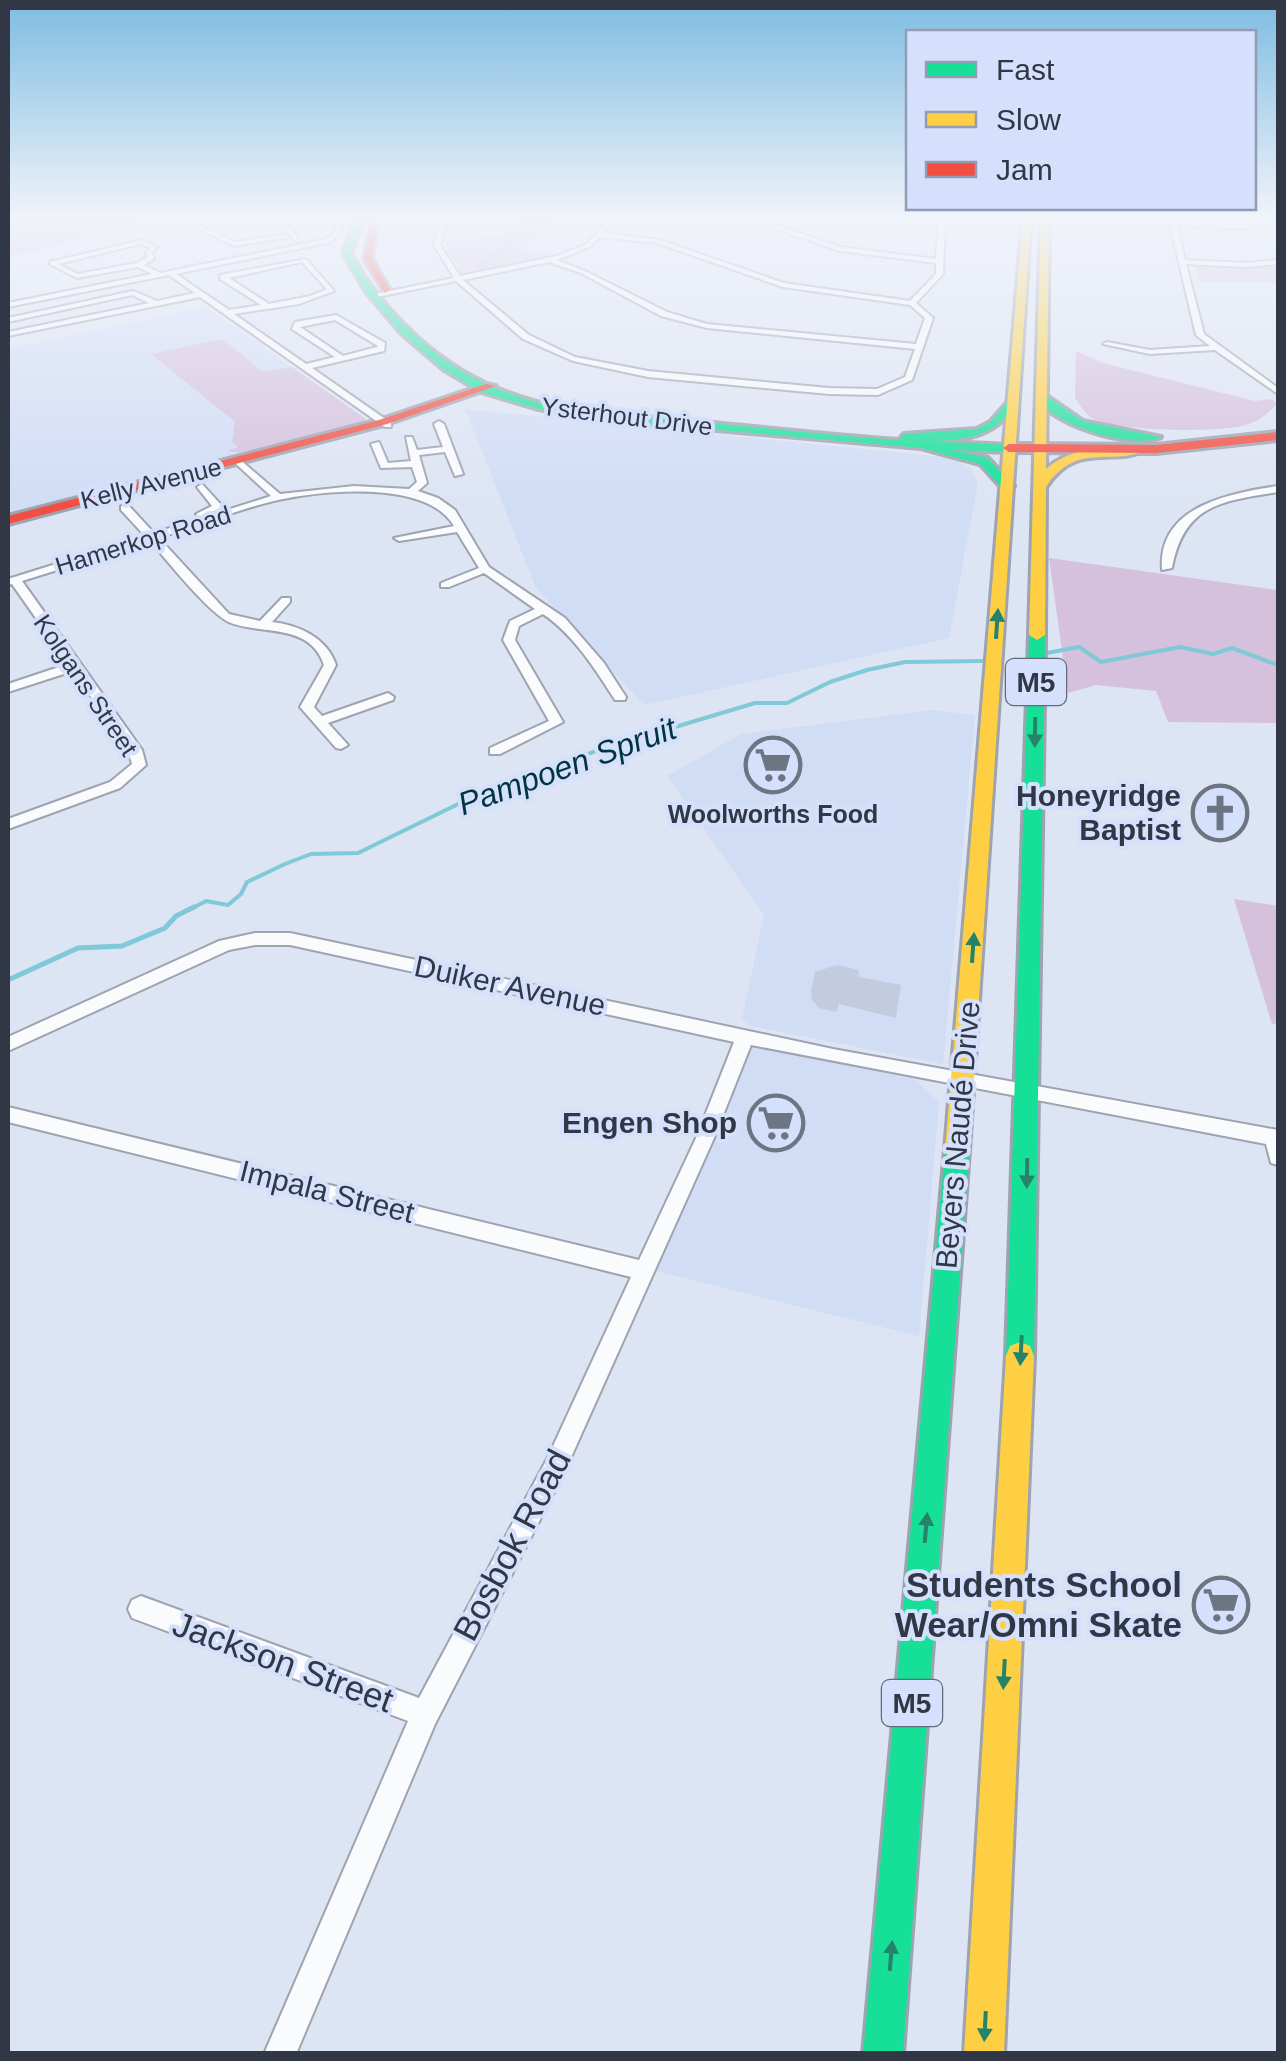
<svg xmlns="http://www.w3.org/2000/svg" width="1286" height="2061" font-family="Arial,sans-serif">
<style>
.built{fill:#d1dcf5}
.green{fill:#d5c0dd}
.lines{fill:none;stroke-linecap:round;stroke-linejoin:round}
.stream-far2{stroke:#7fc9d8;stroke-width:2.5}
.stream-far1{stroke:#7fc9d8;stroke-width:4}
.stream{stroke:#7fc9d8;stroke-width:5}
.building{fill:#c3ccde}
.street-casing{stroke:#9ea3b0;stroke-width:4}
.fast-casing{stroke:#9ea3b0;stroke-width:6}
.slow-casing{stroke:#9ea3b0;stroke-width:6}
.jam-casing{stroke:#9ea3b0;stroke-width:6}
.street{fill:#fafbfd;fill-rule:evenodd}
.fast{fill:#16e098;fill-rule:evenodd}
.slow{fill:#ffcf43;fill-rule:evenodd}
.jam{fill:#f24e42;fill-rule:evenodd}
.oneway{fill:#25836a}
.labels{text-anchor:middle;stroke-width:8;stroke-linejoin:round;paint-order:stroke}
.far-street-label{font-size:25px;fill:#313745;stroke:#d4e0fc}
.far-poi-label{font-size:25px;font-weight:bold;fill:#313745;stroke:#d4e0fc}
.shield{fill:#d4e0fc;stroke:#626a7c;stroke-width:2.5}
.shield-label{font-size:28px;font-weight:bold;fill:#313745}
.poi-label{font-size:30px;font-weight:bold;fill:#313745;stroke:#d4e0fc;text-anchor:end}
.street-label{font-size:30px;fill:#313745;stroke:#d4e0fc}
.water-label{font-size:32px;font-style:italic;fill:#01353b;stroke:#d4e0fc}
.near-street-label{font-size:35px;fill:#313745;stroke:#d4e0fc}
.near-poi-label{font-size:35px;font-weight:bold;fill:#313745;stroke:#d4e0fc;text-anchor:end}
</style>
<rect width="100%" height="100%" fill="#dde4f3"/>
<!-- built -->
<g class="built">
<path d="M206 307 366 419 361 424 8 516V349Z"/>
<path d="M465 409 954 458 970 468 978 483 949 638 644 705 536 588Z"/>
<path d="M933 710 975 715 943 1064 751 1026 742 1019 764 915 667 776 741 734Z"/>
<path d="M751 1045 914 1079 939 1102 919 1336 652 1270Z"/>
</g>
<!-- green -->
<g class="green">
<path d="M8 216H168L8 257Z"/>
<path d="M517 216H558L542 236 522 248 548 256 463 275 442 239 503 238Z"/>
<path d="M1278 264V282H1200L1195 265 1255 268Z"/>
<path d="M222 339 263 372 292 367 366 419 361 424 246 453 227 451 238 447 232 442 235 422 151 354Z"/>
<path d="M1076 351 1103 363 1255 401 1271 399 1277 403C1270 413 1259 421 1246 425 1218 433 1114 432 1090 417 1085 413 1079 403 1075 398Z"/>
<path d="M1049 558 1278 590V723L1168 722 1156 691 1096 685 1068 693Z"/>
<path d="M1234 899 1278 906V1023L1272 1024Z"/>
</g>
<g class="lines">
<!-- stream-far2 -->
<path class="stream-far2" d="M476 267 527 231 538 216"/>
<!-- stream-far1 -->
<g class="stream-far1">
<path d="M1047 653 1079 647 1101 662 1180 647 1213 654 1232 648 1278 665"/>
<path d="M189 910 206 901 228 905 241 894 247 882 285 864 311 854 358 853 493 787 602 749 755 703H787L830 682 867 670 905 662 982 661"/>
</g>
<!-- stream -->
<path class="stream" d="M8 980 78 948 122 946 165 928 176 916 194 907"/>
</g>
<!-- building -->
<path class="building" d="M837 965 858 970 859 977 901 985 896 1018 839 1004 836 1012 819 1008 812 1000 811 991 815 972Z"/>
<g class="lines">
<!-- street casing -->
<g class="street-casing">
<g id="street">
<path d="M205 216H214L197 224 235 242 285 235 288 237 234 246 189 224Z"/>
<path d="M275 216H282L300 242H296Z"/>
<path d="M338 216H344L341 231 331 242 176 274 229 310 261 305 220 279V275L306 259 334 291 299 304 234 314 306 364 335 357 292 329 295 322 336 315 385 343 384 351 312 368 391 423V427H385L200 297 8 336V332L149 303 132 295 8 322V318L133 291 157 301 195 293 169 275 8 307V303L152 274 138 267 77 278 50 264V262L142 240 157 247 152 253 154 259 144 265 160 273 327 239 335 231ZM141 244 150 248 146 253 148 257 137 263 78 274 58 264ZM302 262 327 289 310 296 269 304 229 278ZM335 320 378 346 377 347 343 356 300 327Z"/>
<path d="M442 216H448L440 245 460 276 557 256 587 244 611 216H618L603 233 660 240 784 283 910 301 936 274V263L840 251 739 216H749L841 247 936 259 939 216H945L943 274 916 303 933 318 912 380 878 395 829 394 648 377 573 361 523 339 456 281 372 298 375 294 454 278 434 245ZM600 237 657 243 783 287 910 305 925 318 916 344 707 324 667 312 585 271 557 260 591 246ZM549 262 581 273 661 316 707 328 915 349 905 377 877 389 829 388 648 371 575 357 529 335 463 280Z"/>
<path d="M1168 216H1174L1176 222 1242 225 1268 221 1271 216H1277L1272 224 1242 229 1177 226 1185 260 1246 263 1278 260V264L1246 267 1186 264 1204 334 1278 388V394L1215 350 1150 354 1103 344 1107 342 1150 350 1210 346 1196 335Z"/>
<path d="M439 421 444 424 463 474 455 476 445 452 419 455 427 483 418 491 438 498 455 510 489 567 565 618 604 663 626 697 625 700H615C595 669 574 635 543 614L519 626 515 640 563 722 500 754H490V748L549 721 503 640 510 621 535 609 484 573 449 587H441V583L479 568 457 532 399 541 394 538 454 526C427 480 325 490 278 500 238 509 198 526 159 538L229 614 260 621 282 598H290V602L272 622C299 625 327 638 336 665L314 707 322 716 388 693 394 697 393 700 328 723 348 745 341 749 336 748 300 707 324 665C310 623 263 635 231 623 210 615 167 560 150 541L22 581 142 750 146 765 120 788 8 829V819L110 782 132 764 128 750 73 671 8 692V684L68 664 12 584 8 585V579L145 536 121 510V506H129L154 533 271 496 235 463 233 461 238 458 280 494 354 486 409 489 417 482 412 467 381 468 371 444 379 442 388 463 411 461 406 437H412L417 450 443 447 434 424Z"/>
<path d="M202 484 223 507 201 517 196 514 212 506 197 487Z"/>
<path d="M1278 486V492C1222 501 1184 504 1172 568L1162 570C1157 506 1230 493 1278 486Z"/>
<path d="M255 933H290L833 1049 1278 1130V1165L1271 1163 1266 1144 751 1045 714 1138 564 1473 435 1724 296 2054H264L408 1721 132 1618 128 1609 132 1600 141 1596 419 1698 548 1457 631 1277 8 1122V1107L639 1260 696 1138 734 1042 290 945H255L229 950 8 1051V1037L219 941Z"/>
</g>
</g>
<!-- fast casing -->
<g class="fast-casing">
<g id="fast">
<path d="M357 216H365L351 253C367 285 390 312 417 337 502 415 592 412 702 422 768 428 833 436 899 440L904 434 977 429 990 422 1012 397 1018 400C997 439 962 441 921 441L1013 445V451L1009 452 952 450 988 458 1014 486 1003 489 980 464 921 448 593 419 538 409 481 392 444 370 402 334 366 292 343 253Z"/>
<path d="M1036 394H1044L1083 421 1161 437C1135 451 1043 423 1036 394Z"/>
<path d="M1037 630 1045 635 1034 1356 1030 1366 1020 1370 1010 1366 1006 1356 1029 635Z"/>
<path d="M957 1140 966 1143 969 1150 903 2054H863L945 1150 948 1143Z"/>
</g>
</g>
<!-- slow casing -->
<g class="slow-casing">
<g id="slow">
<path d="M1023 216H1031L969 1150 966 1157 957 1160 948 1157 945 1150Z"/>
<path d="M1041 216H1049L1046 469C1072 446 1108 447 1141 445L1147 449C1113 468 1078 439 1046 487L1045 635 1037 640 1029 635Z"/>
<path d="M1020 1342 1030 1346 1034 1356 1004 2054H964L1006 1356 1010 1346Z"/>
</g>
</g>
<!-- jam casing -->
<g class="jam-casing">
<g id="jam">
<path d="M378 223 372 259 390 290 385 293 364 259 371 225Z"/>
<path d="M486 384 496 386 387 424 8 524V516L379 420Z"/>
<path d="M1278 432V440L1156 453 1009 452 1003 448 1009 444 1156 445Z"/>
</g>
</g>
<!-- street -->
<use href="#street" class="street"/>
<!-- fast -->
<use href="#fast" class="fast"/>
<!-- slow -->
<use href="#slow" class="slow"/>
<!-- jam -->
<use href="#jam" class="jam"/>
</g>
<!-- one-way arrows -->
<defs><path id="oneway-solid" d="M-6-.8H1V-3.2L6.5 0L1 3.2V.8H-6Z" transform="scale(2.5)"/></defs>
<g class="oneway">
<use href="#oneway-solid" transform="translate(997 624) rotate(-86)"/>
<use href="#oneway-solid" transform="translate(1035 732) rotate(91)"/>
<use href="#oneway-solid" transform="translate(973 948) rotate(-86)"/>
<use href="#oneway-solid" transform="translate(1027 1173) rotate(91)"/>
<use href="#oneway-solid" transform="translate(1021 1350) rotate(93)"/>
<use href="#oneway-solid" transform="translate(926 1528) rotate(-85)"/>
<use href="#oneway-solid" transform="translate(1004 1674) rotate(93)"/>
<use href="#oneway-solid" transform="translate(891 1956) rotate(-85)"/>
<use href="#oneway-solid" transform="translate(985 2026) rotate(93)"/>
</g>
<!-- sky -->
<linearGradient id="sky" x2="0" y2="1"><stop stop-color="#7ebce2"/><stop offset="0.43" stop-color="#f0f3fa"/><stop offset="1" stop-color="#f0f3fa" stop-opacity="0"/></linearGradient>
<rect width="1286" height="505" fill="url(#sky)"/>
<!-- icons -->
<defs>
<g id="supermarket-ring" transform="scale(2.875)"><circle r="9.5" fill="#d4e0fc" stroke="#6d7482" stroke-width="1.5"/><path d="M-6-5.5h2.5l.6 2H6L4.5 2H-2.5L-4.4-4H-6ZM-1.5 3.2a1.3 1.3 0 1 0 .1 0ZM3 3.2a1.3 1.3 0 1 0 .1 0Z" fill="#6d7482"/></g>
<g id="church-ring" transform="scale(2.875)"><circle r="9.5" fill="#d4e0fc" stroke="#6d7482" stroke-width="1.5"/><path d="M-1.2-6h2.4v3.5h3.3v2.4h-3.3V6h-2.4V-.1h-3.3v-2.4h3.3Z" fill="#6d7482"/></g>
</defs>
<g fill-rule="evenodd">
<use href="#supermarket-ring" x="773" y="765"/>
<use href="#church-ring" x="1220" y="813"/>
<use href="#supermarket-ring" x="776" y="1123"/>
<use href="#supermarket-ring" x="1221" y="1605"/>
</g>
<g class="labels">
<!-- far-street labels -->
<g class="far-street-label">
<text transform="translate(627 416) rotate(7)" y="9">Ysterhout Drive</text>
<text transform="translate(151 483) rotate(-14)" y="9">Kelly Avenue</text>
<text transform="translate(143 540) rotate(-17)" y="9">Hamerkop Road</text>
<text transform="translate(86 685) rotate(56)" y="9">Kolgans Street</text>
</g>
<!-- far-poi labels -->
<g class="far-poi-label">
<text x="773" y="823">Woolworths Food</text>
</g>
<!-- shield labels -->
<g class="shield">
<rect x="1006" y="659" width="60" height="46" rx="8"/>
<rect x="882" y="1680" width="60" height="46" rx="8"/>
</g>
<g class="shield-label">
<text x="1036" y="692">M5</text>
<text x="912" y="1713">M5</text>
</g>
<!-- poi labels -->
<g class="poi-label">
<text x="1181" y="806">Honeyridge<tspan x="1181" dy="34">Baptist</tspan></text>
<text x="737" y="1133">Engen Shop</text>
</g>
<!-- street labels -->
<g class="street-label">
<text transform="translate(510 986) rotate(12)" y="10">Duiker Avenue</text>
<text transform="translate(958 1135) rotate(-85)" y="10">Beyers Naudé Drive</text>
<text transform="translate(327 1192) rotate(14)" y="10">Impala Street</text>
</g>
<!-- water labels -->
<g class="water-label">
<text transform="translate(567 766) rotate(-20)" y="11">Pampoen Spruit</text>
</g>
<!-- near-street labels -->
<g class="near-street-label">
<text transform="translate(512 1545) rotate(-62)" y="12">Bosbok Road</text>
<text transform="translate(283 1662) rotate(20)" y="12">Jackson Street</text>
</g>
<!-- near-poi labels -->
<g class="near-poi-label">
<text x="1182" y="1597">Students School<tspan x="1182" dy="40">Wear/Omni Skate</tspan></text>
</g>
</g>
<!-- border -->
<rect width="1286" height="2061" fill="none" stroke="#313745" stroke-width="20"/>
<!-- legend -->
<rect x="906" y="30" width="350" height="180" fill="#d4e0fc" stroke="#939cb3" stroke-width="2.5"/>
<rect x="926" y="62" width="50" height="15" fill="#16e098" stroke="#939cb3" stroke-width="2.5"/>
<text x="996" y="80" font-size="30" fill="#313745">Fast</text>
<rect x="926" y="112" width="50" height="15" fill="#ffcf43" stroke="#939cb3" stroke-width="2.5"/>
<text x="996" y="130" font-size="30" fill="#313745">Slow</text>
<rect x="926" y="162" width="50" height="15" fill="#f24e42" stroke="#939cb3" stroke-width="2.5"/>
<text x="996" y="180" font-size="30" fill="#313745">Jam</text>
</svg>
